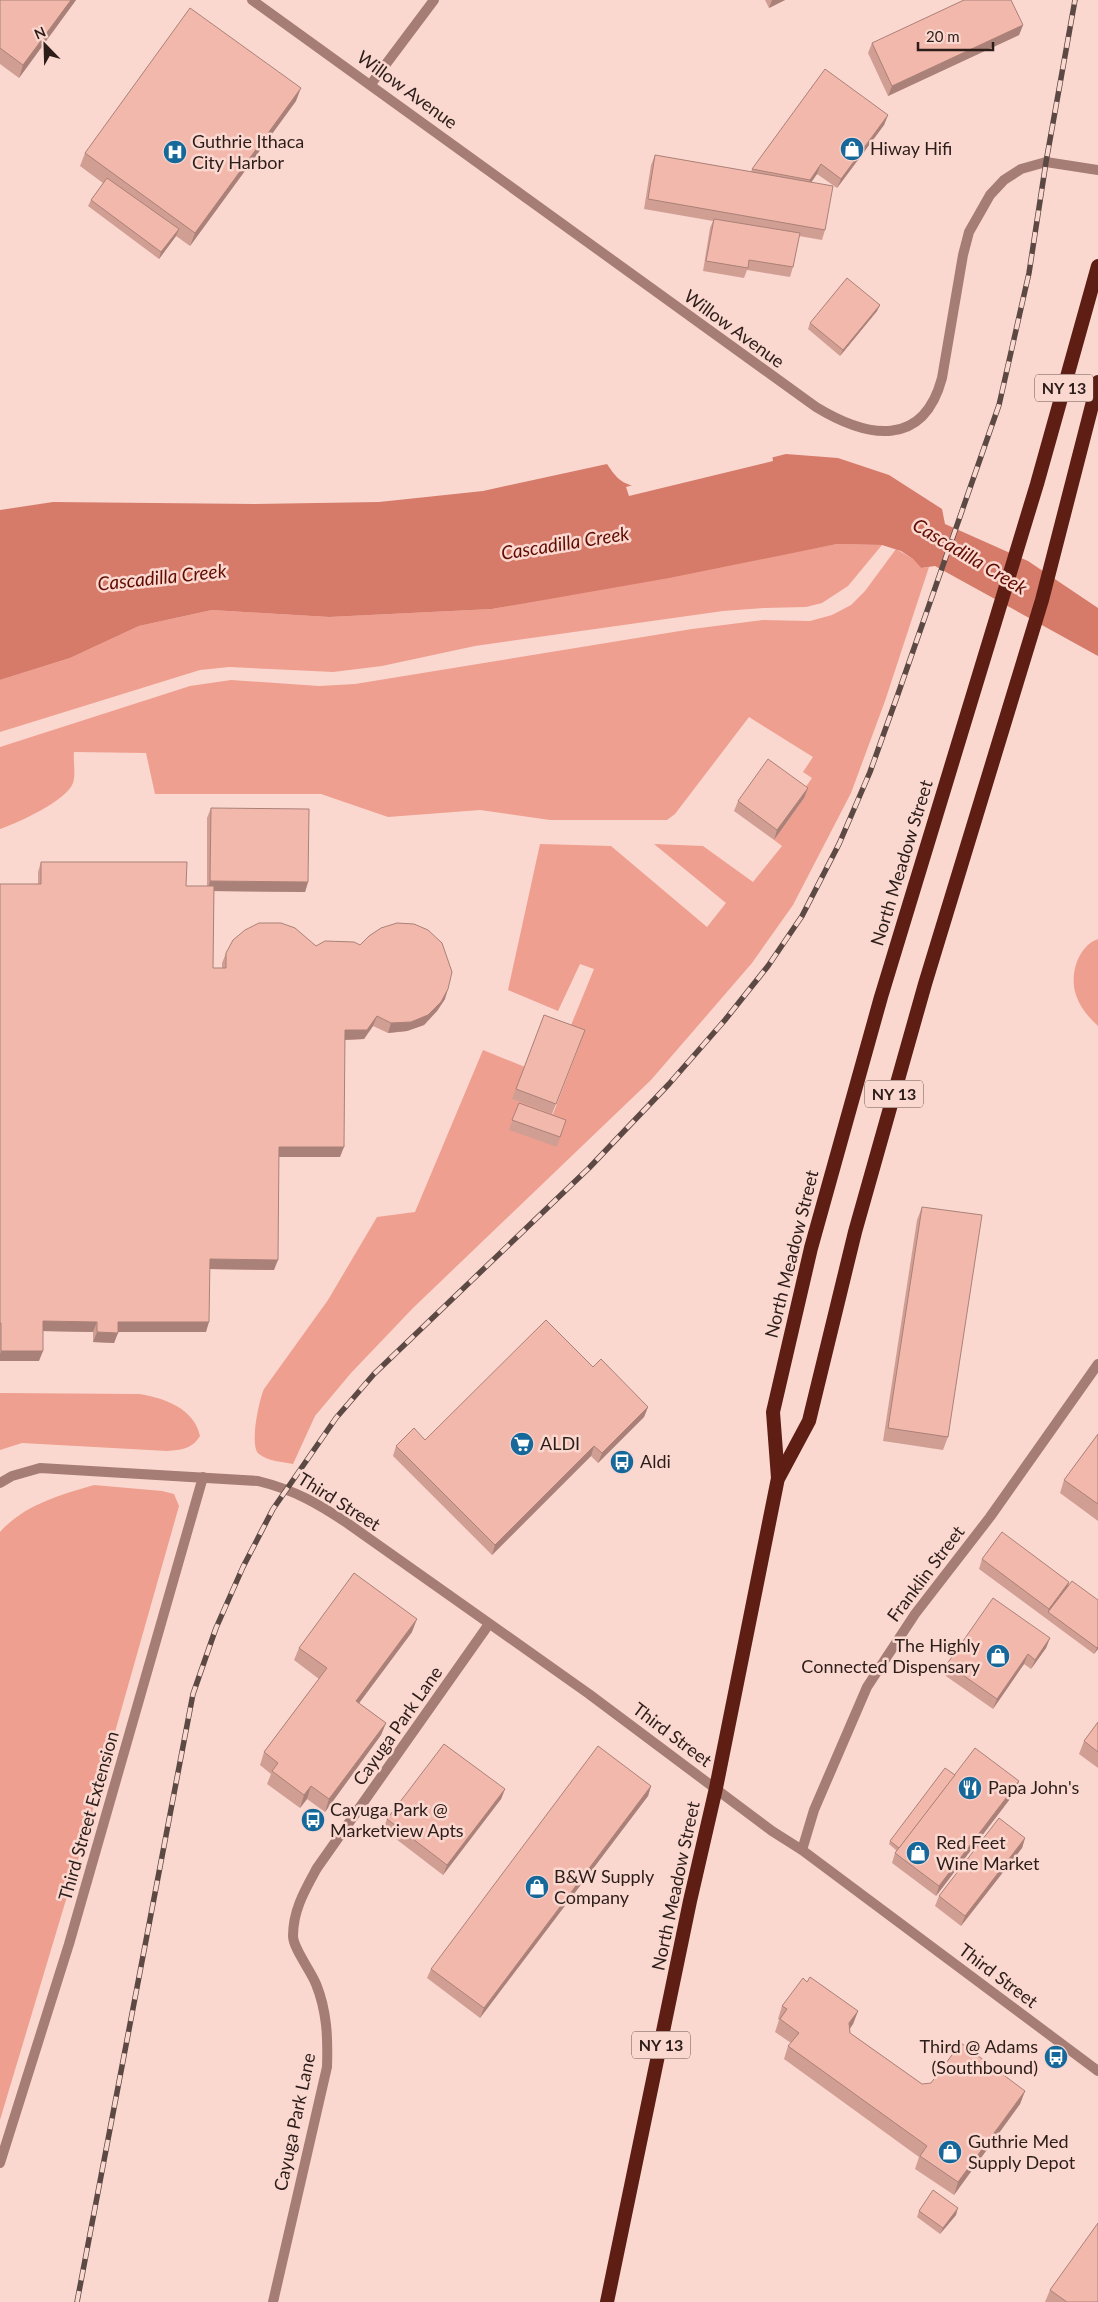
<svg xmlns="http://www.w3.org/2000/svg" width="1098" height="2302" font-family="Lato,sans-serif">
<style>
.green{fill:#ef9f8f}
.water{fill:#d67a69}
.pier{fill:#fad8d0}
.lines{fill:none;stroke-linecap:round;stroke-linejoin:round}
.minor{stroke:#a67d75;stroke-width:10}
.trunk{stroke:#5e1e13;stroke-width:14}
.rail-casing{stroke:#5d4944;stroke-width:5.5}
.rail{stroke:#fad8d0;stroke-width:4;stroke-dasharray:11;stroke-linecap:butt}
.wall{fill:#d19e94}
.shaded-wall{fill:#aa8178}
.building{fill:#f3b8ac;stroke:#aa8178}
.labels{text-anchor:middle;stroke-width:5;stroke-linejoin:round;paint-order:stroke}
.shield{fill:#fad8d0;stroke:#6a5550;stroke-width:1}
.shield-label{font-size:16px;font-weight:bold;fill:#2c1d19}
.street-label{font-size:18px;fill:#2c1d19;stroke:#fad8d0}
.poi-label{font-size:18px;fill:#2c1d19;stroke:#fad8d0;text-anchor:start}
.water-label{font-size:19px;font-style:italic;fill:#600c01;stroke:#fad8d0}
</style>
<rect width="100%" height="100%" fill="#fad8d0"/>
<!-- green -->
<g class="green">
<path d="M837 544 882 545 848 586 822 603 806 607 764 608 723 611 475 646 382 666 333 672 229 667 200 670 0 732V680L70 658 139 626 212 610 329 617 492 609Z"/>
<path d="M896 549 913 559 921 568 929 567 885 701 851 793 793 905 752 963 651 1080 413 1308 351 1373 315 1416 293 1464C283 1462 267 1461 259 1454 249 1447 259 1400 264 1389L328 1300 377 1217 415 1212 483 1050 525 1067 513 1099 553 1114 581 1041 567 1035 594 969 580 964 558 1011 508 990 540 844 611 846 707 927 726 903 654 844 703 846 753 882 782 846 774 840 804 798 800 795 812 778 803 772 813 757 749 717 675 814 667 820H550L480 810 388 817 321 794H155L146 753 74 752C73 761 76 774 73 783 66 801 18 823 0 829V747L190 686 231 680 319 686 355 684 692 629 763 620 810 621 832 615 851 605 865 591Z"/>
<path d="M1098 939V1026C1088 1017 1080 1007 1076 995 1069 975 1078 946 1098 939Z"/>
<path d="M0 1393 139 1394C164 1398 194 1408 200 1436 192 1449 181 1450 167 1451L22 1443 0 1450Z"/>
<path d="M94 1485 162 1491 174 1494 179 1506 92 1813 0 2120V1532C24 1505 60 1495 94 1485Z"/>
</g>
<!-- water -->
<path class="water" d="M786 454 838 458 889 475 942 509 945 524 1028 561 1098 608V656L935 566 921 568 913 559 901 551 882 545 837 544 669 578 492 609 329 617 212 610 139 626 70 658 0 680V510L53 502 254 504 379 502 483 491 607 464C619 483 626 485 647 489Z"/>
<!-- pier -->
<path class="pier" d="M772 455 773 461 629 496 626 487 637 484 647 486Z"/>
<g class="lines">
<!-- minor -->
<g class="minor">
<path d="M252 0 816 407C867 438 923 449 942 378L963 255 969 232 990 195 1004 180 1021 169 1046 162 1098 170"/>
<path d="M371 84 434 0"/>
<path d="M0 1483 12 1476 40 1468 258 1481C295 1490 319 1504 350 1525L589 1694 772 1831 802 1850 1098 2071"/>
<path d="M802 1850 814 1810 867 1687 915 1614 990 1517 1098 1364"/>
<path d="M0 2163 69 1944 203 1477"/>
<path d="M273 2302 327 2067C328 2038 327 2011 316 1984 311 1971 293 1948 293 1936 293 1910 305 1890 317 1868L489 1624"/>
</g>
<!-- trunk -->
<g class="trunk">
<path d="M779 1477 809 1421 855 1232 925 984 1042 600 1098 382"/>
<path d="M607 2302 690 1901 716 1788 778 1478 773 1412 811 1248 881 997 1037 484 1098 266"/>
</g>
<!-- rail casing -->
<g class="rail-casing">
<path id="rail" d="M77 2302 193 1694 216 1628 243 1567 273 1509 336 1418 374 1374 589 1168 669 1084 725 1020 768 966 802 916 839 844 870 772 898 694 999 405 1029 273 1046 162 1075 0"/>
</g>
<!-- rail -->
<use href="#rail" class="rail"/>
</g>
<!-- wall -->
<g class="wall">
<path d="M0 0H76L19 78 0 64Z"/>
<path d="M765 0H785L769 8Z"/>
<path d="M1023 25 1019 35 888 96 868 53 872 43Z"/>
<path d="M296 101 190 246 176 236 159 259 88 206 91 200 103 183 80 166 85 153Z"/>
<path d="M888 115 884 125 837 188 817 174 811 182 825 230 822 240 799 236 793 267 790 277 747 270 744 278 703 271 710 228 713 221 644 209 651 165 655 155 751 172 752 169Z"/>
<path d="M880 305 877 311 840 356 808 329 810 323Z"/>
<path d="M808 788 804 798 774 840 734 811 738 801Z"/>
<path d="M211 808 308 882 305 892 214 891 213 968H222V963L226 953 316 946 445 999 437 1011 424 1025 407 1031 388 1033 373 1026 364 1039 345 1040 340 1157H279L274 1270 210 1269 206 1332H118L114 1343 93 1342V1332L43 1331 39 1361H0V884H38V872L41 862 186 886H207V818Z"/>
<path d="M544 1015 585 1030 552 1114 512 1099Z"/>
<path d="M519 1103 566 1120 557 1147 509 1130Z"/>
<path d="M922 1207 948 1437 943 1450 883 1441 917 1220Z"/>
<path d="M593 1367 648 1407 644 1417 598 1463 591 1456 492 1555 393 1456 396 1446 425 1440Z"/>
<path d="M1098 1434V1521L1060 1493 1064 1480Z"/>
<path d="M982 1559 1069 1582 1068 1586 1098 1649 1094 1654 979 1569Z"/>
<path d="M412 1632 359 1703 386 1723 381 1735 325 1812 307 1799 300 1808 267 1784 271 1774 260 1765 264 1752 319 1679 294 1660 299 1648Z"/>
<path d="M1050 1638 1046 1648 1031 1669 1024 1664 993 1709 943 1674 947 1664Z"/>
<path d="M1098 1722V1768L1079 1754 1084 1741Z"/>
<path d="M955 1775 1019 1781 1016 1791 936 1896 892 1863 895 1853 897 1851 889 1844 890 1841Z"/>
<path d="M651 1786 648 1796 480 2018 427 1978 431 1969Z"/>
<path d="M505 1789 501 1799 443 1875 383 1829 387 1819Z"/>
<path d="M1025 1838 1022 1848 961 1926 935 1906 939 1896Z"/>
<path d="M807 1982 858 2011 853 2024 850 2029V2033L922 2084 1025 2091 1020 2104 954 2195 915 2169 919 2157 784 2059 788 2046 791 2043 775 2032 779 2020 778 2019 782 2006Z"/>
<path d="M919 2211 956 2215 940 2234 917 2217Z"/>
<path d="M1050 2290 1098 2302H1045Z"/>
</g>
<!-- shaded-wall -->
<g class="shaded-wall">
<path d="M71 0H76L19 78 23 65Z"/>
<path d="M772 0H785L769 8Z"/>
<path d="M1023 25 1019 35 888 96 892 86Z"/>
<path d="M301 88 296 101 190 246 195 233Z"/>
<path d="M888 115 884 125 837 188 841 179Z"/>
<path d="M821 164 817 174 806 190 810 180Z"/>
<path d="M179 229 176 236 159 259 161 252Z"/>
<path d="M880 305 877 311 840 356 843 350Z"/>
<path d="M808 788 804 798 774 840 777 830Z"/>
<path d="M210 881 308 882 305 892 207 891Z"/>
<path d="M448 989 445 999 437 1011 424 1025 407 1031 388 1033 391 1023Z"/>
<path d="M377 1016 373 1026 364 1039 342 1040 345 1030Z"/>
<path d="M279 1147H344L340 1157H276Z"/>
<path d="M210 1259 278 1260 274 1270 207 1269Z"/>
<path d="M43 1321 97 1322 93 1332 39 1331Z"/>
<path d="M118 1322H209L206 1332H114Z"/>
<path d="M97 1332 118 1333 114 1343 93 1342Z"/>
<path d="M1 1351H43L39 1361H0V1354Z"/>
<path d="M648 1407 644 1417 598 1463 602 1453Z"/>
<path d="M594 1446 591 1456 492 1555 495 1545Z"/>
<path d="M1069 1582 1066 1592 1048 1612 1049 1609Z"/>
<path d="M417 1619 412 1632 351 1714 356 1701Z"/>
<path d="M1050 1638 1046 1648 1031 1669 1035 1660Z"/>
<path d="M1098 1646V1649L1094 1654Z"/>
<path d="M1028 1654 1024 1664 993 1709 997 1699Z"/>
<path d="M386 1723 381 1735 325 1812 329 1799Z"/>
<path d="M1019 1781 1016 1791 936 1896 939 1886Z"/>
<path d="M311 1786 307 1799 300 1808 304 1795Z"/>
<path d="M651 1786 648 1796 480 2018 484 2008Z"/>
<path d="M505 1789 501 1799 443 1875 447 1865Z"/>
<path d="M1025 1838 1022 1848 961 1926 965 1916Z"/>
<path d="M858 2011 853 2024 844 2036 849 2023Z"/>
<path d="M1025 2091 1020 2104 954 2195 958 2182Z"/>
<path d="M958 2208 956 2215 940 2234 943 2228Z"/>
</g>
<!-- building -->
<g class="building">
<path d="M0 0H71L23 65 0 48Z"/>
<path d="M964 0H1011L1023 25 892 86 872 43Z"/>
<path d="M190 8 301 88 195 233 85 153Z"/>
<path d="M825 69 888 115 841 179 821 164 810 180 752 169Z"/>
<path d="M655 155 833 186 825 230 648 199Z"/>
<path d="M107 178 179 229 161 252 91 200Z"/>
<path d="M714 219 800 233 793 267 749 260 748 268 706 261Z"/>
<path d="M847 278 880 305 843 350 810 323Z"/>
<path d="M768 759 808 788 777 830 738 801Z"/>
<path d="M211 808 309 809 308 882 210 881Z"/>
<path d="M41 862H187L186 886H214L213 968H226V953L233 940 245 930 259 923H281L295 928 316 946 325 941 354 942 360 945 369 936 381 928 397 923 414 924 428 930 442 943 452 972 448 989 441 1002 428 1015 411 1022 391 1023 377 1016 367 1030H345L344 1147H279L278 1260 210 1259 209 1322H118V1333L97 1332V1322L43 1321V1351H1V1323H0V884H41Z"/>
<path d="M544 1015 585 1030 556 1104 516 1089Z"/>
<path d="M519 1103 566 1120 560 1137 512 1120Z"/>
<path d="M922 1207 982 1215 948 1437 888 1428Z"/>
<path d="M546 1320 593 1367 601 1359 648 1407 602 1453 594 1446 495 1545 396 1446 414 1428 425 1440Z"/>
<path d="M1098 1434V1504L1064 1480Z"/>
<path d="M1002 1532 1069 1582 1049 1609 982 1559Z"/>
<path d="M354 1573 417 1619 356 1701 386 1723 329 1799 311 1786 304 1795 272 1771 278 1763 264 1752 327 1668 299 1648Z"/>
<path d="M1072 1581 1098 1600V1646L1097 1648 1048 1612Z"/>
<path d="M993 1598 1050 1638 1035 1660 1028 1654 997 1699 947 1664Z"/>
<path d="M1098 1722V1752L1084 1741Z"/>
<path d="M444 1744 505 1789 447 1865 387 1819Z"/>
<path d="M598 1746 651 1786 484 2008 431 1969Z"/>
<path d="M975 1748 1019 1781 939 1886 895 1853Z"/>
<path d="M945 1768 955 1775 899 1848 890 1841Z"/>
<path d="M999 1818 1025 1838 965 1916 939 1896Z"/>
<path d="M810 1977 858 2011 849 2023 850 2033 922 2084 931 2083 961 2043 1025 2091 958 2182 920 2156 927 2146 788 2046 799 2033 780 2019 787 2009 782 2006 803 1978 807 1982Z"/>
<path d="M933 2190 958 2208 943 2228 919 2211Z"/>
<path d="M1098 2223V2302H1067L1050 2290Z"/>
</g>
<!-- icons -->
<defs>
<g id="shop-disc" transform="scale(1.25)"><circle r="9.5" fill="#17689a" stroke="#fad8d0"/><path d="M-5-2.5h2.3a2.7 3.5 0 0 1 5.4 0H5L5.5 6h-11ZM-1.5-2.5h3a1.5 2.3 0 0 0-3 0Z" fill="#fff"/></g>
<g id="hospital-disc" transform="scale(1.25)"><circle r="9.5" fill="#17689a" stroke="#fad8d0"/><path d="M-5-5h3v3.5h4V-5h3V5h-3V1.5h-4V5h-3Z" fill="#fff"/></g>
<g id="supermarket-disc" transform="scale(1.25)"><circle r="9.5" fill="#17689a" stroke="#fad8d0"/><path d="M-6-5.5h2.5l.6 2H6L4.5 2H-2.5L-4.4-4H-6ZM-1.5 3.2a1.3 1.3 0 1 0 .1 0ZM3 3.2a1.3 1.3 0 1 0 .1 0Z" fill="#fff"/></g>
<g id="bus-disc" transform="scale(1.25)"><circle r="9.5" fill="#17689a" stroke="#fad8d0"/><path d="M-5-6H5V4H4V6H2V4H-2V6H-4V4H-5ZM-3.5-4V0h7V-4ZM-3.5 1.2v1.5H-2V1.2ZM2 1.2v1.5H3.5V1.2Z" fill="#fff"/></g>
<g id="restaurant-disc" transform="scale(1.25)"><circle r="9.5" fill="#17689a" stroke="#fad8d0"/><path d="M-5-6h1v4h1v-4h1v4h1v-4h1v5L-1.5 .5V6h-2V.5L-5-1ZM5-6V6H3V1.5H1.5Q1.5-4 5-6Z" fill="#fff"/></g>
</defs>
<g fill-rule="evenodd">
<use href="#shop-disc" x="852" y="149"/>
<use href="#hospital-disc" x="175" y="152"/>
<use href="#supermarket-disc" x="522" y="1444"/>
<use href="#bus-disc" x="622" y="1462"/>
<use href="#shop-disc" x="998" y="1656"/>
<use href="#restaurant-disc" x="970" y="1788"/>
<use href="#bus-disc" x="313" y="1820"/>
<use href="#shop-disc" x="918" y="1853"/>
<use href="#shop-disc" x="537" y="1887"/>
<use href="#bus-disc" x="1056" y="2057"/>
<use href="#shop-disc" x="950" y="2152"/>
</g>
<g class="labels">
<!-- shield labels -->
<g class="shield">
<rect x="1035" y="374.5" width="58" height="27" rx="4"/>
<rect x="865" y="1080.5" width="58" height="27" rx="4"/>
<rect x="632" y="2031.5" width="58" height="27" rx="4"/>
</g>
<g class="shield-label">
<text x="1064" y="394">NY 13</text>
<text x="894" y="1100">NY 13</text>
<text x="661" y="2051">NY 13</text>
</g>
<!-- street labels -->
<g class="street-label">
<text transform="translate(407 90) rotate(36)" y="6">Willow Avenue</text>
<text transform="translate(734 329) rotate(36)" y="6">Willow Avenue</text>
<text transform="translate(902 863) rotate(-73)" y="6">North Meadow Street</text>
<text transform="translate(792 1254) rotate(-76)" y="6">North Meadow Street</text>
<text transform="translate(339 1502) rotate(32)" y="6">Third Street</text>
<text transform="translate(926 1574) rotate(-53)" y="6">Franklin Street</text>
<text transform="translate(398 1726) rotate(-55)" y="6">Cayuga Park Lane</text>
<text transform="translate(672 1735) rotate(37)" y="6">Third Street</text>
<text transform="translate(89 1816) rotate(-74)" y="6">Third Street Extension</text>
<text transform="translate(676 1886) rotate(-78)" y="6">North Meadow Street</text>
<text transform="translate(998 1976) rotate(37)" y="6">Third Street</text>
<text transform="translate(295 2122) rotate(-78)" y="6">Cayuga Park Lane</text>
</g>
<!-- poi labels -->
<g class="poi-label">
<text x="192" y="148">Guthrie Ithaca<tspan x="192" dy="21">City Harbor</tspan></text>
<text x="870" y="155">Hiway Hifi</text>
<text x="540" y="1450">ALDI</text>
<text x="640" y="1468">Aldi</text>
<text x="980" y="1652" text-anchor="end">The Highly<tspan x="980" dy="21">Connected Dispensary</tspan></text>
<text x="988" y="1794">Papa John's</text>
<text x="330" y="1816">Cayuga Park @<tspan x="330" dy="21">Marketview Apts</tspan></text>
<text x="936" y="1849">Red Feet<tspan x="936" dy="21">Wine Market</tspan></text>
<text x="554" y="1883">B&amp;W Supply<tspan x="554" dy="21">Company</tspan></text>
<text x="1038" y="2053" text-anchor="end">Third @ Adams<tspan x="1038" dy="21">(Southbound)</tspan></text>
<text x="968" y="2148">Guthrie Med<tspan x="968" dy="21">Supply Depot</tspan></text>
</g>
<!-- water labels -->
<g class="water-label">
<text transform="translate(565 543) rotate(-9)" y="7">Cascadilla Creek</text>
<text transform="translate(970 556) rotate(31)" y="7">Cascadilla Creek</text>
<text transform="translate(162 577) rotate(-6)" y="7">Cascadilla Creek</text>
</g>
</g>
<!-- north arrow -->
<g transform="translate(45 45) rotate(337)" stroke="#fad8d0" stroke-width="4" paint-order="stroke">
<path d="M0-4L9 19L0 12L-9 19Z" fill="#2c1d19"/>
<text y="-8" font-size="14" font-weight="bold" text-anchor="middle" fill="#2c1d19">N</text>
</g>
<!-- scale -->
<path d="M918 42v8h75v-8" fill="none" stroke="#2c1d19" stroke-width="2.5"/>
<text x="926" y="42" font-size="15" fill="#2c1d19" stroke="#fad8d0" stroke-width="4" paint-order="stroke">20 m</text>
</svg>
